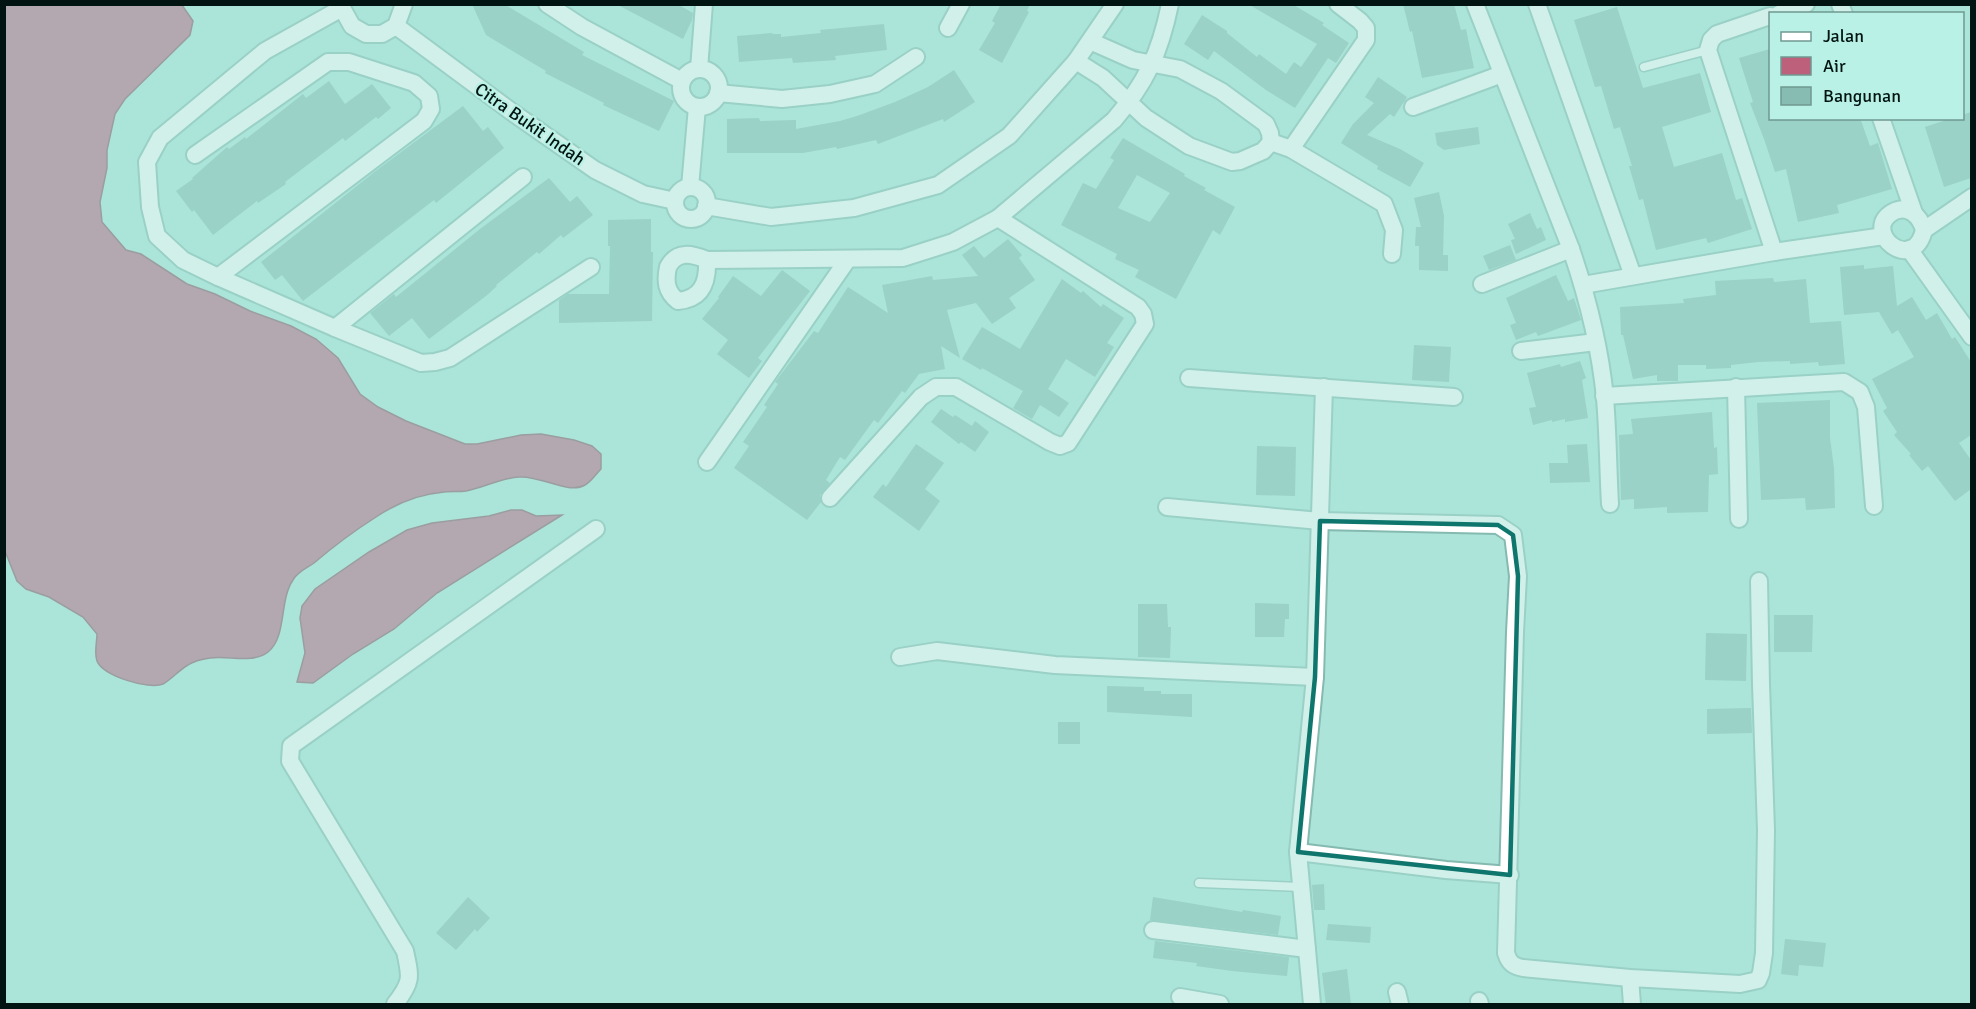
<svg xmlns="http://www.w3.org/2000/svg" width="1976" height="1009" font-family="Signika,sans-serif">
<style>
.water{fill:#bd607c;stroke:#85495c;stroke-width:1.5}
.building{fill:#86bcb2;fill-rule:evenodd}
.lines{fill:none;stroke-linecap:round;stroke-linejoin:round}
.service-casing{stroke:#84bab0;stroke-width:11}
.minor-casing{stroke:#84bab0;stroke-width:20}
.service{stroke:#fff;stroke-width:8}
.minor{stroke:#fff;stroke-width:16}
.marked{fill:none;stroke:#0f766e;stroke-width:4.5;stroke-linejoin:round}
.labels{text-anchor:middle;stroke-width:4.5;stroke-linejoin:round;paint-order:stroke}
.street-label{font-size:18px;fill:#011411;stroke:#b9f1e6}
</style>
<rect width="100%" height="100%" fill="#ace4d9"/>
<!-- water -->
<g class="water">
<path d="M5 4 182 5 193 21 190 35 125 99 115 114 107 150V168L100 202 102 222 126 250 141 254 187 284 215 294 250 311 291 326 316 339 338 358 360 394 378 407 406 421 465 444H477L521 435 541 434 574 440 592 446 601 454V469C596 474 591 482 585 485 568 495 541 475 519 477 501 478 485 487 466 491 459 492 451 491 444 492 418 494 397 503 376 517 354 531 334 546 314 563 307 568 297 572 293 580 279 600 287 637 268 652 253 664 227 655 210 658 203 659 194 661 188 665 179 670 172 679 163 684 149 690 103 676 97 661 94 653 97 642 97 634L83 617 49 597 26 589 17 581 5 551Z"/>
<path d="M511 510H522L536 516 562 515 437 593 394 629 353 654 313 683 297 682 305 653 300 618 302 606 315 589 369 552 407 530 432 523 489 516Z"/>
</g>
<!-- building -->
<g class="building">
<path d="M472 4H504L584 52 582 55 674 101 659 131 603 105 604 103 545 73 546 71 486 35Z"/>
<path d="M616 4H677L693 13 692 20 683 39Z"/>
<path d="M1001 4H1030L1027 11 1029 12 1002 63 979 50 995 23 992 21Z"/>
<path d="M1248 4H1292L1324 23 1322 25 1349 43 1336 63 1328 58 1295 108 1266 90 1214 51 1208 60 1184 44 1202 15 1227 31V33L1257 57 1259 54 1286 74 1294 62 1301 67 1317 44Z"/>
<path d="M1403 4H1454L1461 30 1466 29 1474 68 1422 78 1412 31 1410 32Z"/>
<path d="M1617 7 1643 88 1700 73 1711 112 1662 127 1674 167 1722 153 1736 200 1742 198 1752 229 1708 243 1706 238 1656 250 1643 199 1639 200 1629 166H1632L1620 127 1614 129 1601 86 1595 87 1574 20Z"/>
<path d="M884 24 887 50 835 56 836 60 793 63 792 58 739 62 737 36 772 33 773 34H781V37L821 33 820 30Z"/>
<path d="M1770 49V118H1860L1870 146 1878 143 1892 189 1837 205 1839 213 1798 222 1786 169 1775 172 1764 139 1750 103 1753 102 1739 58Z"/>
<path d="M954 70 975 102 944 122 943 119 878 144 876 140 837 149 836 147 803 153H727V119L759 118 760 121 796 120V129L840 121 857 116 895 102 928 87Z"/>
<path d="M1378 77 1407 97 1394 117 1390 114 1367 135 1400 149 1424 163 1410 187 1377 169 1378 166 1341 143 1353 124 1374 103 1365 97Z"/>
<path d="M329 81 345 104 372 84 391 108 378 119 376 117 345 141 343 138 285 182 286 184 258 203 257 201 213 235 194 210 192 212 176 191 193 179 192 178 227 147 229 149 245 137 246 139 303 94 306 98Z"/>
<path d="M463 106 483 131 488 127 504 148 436 203 434 200 303 301 282 275 275 280 261 262 377 170Z"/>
<path d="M1971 112V178L1944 187 1925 127 1952 118H1962V115Z"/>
<path d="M1478 127 1480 144 1444 150 1437 145 1435 133Z"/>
<path d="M1123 138 1185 174 1184 176 1206 188 1204 190 1235 207 1220 235 1213 230 1176 299 1135 277 1139 270 1115 259 1117 254 1061 225 1083 183 1096 189 1114 160 1110 158ZM1137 175 1170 193 1150 222 1118 208Z"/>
<path d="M549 178 570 202 577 196 593 215 563 238 561 235 539 254 537 252 496 285 497 286 486 296 429 339 412 318 389 336 370 313 394 294 396 297 480 229Z"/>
<path d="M1439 192 1444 216 1443 255H1448V271L1419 270V246H1415L1416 227H1421L1414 198Z"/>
<path d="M1530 213 1537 229 1541 227 1546 240 1516 254 1511 240 1515 239 1508 224Z"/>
<path d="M651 219V252H653L652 321 559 323V300L568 294H609L610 246H608V220Z"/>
<path d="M1008 239 1022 255 1019 258 1035 280 1009 298 1016 308 992 324 976 303 947 310 960 358 941 346 945 369 919 374 905 393 902 391 878 423 874 420 845 460 840 457 826 480 830 483 820 495 821 502 807 520 734 468 749 446 743 442 767 407 764 405 778 384 775 382 814 331 818 333 848 287 888 313 882 285 932 276 933 280 978 276 962 255 974 246 984 258Z"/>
<path d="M1510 245 1516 260 1489 270 1483 256Z"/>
<path d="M1864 265V269L1893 266 1897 306 1912 297 1926 320 1937 313 1952 339 1955 337 1971 362V435L1959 443 1971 460V489L1955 501 1928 466 1922 471 1909 455 1911 454 1894 435 1897 432 1883 411 1887 408 1872 379 1914 357 1898 330 1892 334 1879 312 1844 315 1840 267Z"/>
<path d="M782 270 810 291 758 358 762 361 749 378 717 354 728 340 702 319 719 298 718 297 733 276 761 296Z"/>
<path d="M1556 275 1568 301 1574 298 1581 320 1538 336 1536 332 1516 340 1510 325 1516 323 1506 298Z"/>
<path d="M1773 278 1774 282 1806 279 1810 323 1841 321 1845 364 1819 366 1818 362 1790 364V361L1758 362 1731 365V368L1706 369V365H1678V381H1657V375L1633 379 1623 335H1621L1620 307 1684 303 1683 299 1716 295 1715 281Z"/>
<path d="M1062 279 1081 293 1083 291 1101 307 1103 304 1124 318 1107 343 1114 347 1095 377 1066 359 1048 389 1069 403 1059 417 1040 405 1032 419 1013 408 1023 391 982 368 981 370 962 359 982 327 1020 349Z"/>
<path d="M1414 345 1451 347 1449 382 1412 380Z"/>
<path d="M1580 361 1586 378 1582 380 1588 418 1565 422V419L1552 422V420L1533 425 1529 408 1536 407 1527 373 1560 364 1561 367Z"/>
<path d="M1830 400V438L1834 468 1835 508 1806 510 1805 498 1761 500 1757 403Z"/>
<path d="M941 409 953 417 955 415 972 426 975 421 989 432 975 452 961 442 959 444 931 422Z"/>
<path d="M1712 412 1714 448 1717 447 1718 474 1709 475 1708 512 1667 513V507L1634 509V499L1621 500 1619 435 1633 434 1631 419Z"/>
<path d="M916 444 944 463 925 489 940 501 919 531 873 497 883 484 886 487Z"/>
<path d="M1587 444 1590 482 1550 483 1549 463H1568L1567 445Z"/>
<path d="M1257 446 1296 447 1295 496 1256 495Z"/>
<path d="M1255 603 1289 604V619H1285L1284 637H1255Z"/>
<path d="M1138 604H1167L1168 627H1171L1170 658 1138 657Z"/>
<path d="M1774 615H1813L1812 652H1774Z"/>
<path d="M1706 633 1747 634 1746 681 1705 680Z"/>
<path d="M1107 686 1144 687V691H1161V694H1192V717L1107 712Z"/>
<path d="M1751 708 1752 733 1707 734V709Z"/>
<rect x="1058" y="722" width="22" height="22"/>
<path d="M1324 884 1325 910H1314L1312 885Z"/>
<path d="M468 897 490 918 477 932 475 929 456 950 436 933Z"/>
<path d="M1153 897 1242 912 1243 910 1281 916 1278 935 1150 920Z"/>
<path d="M1328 924 1371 927 1370 943 1326 940Z"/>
<path d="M1785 939 1826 943 1823 967 1799 965 1798 976 1781 974Z"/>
<path d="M1155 941 1289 957 1287 976 1232 971 1196 966 1197 963 1153 958Z"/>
<path d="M1347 969 1351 1005H1326L1322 973Z"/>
</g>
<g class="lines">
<!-- service casing -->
<g class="service-casing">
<g id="service">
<path d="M1644 67 1708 50"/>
<path d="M1199 883 1301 887"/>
</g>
</g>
<!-- minor casing -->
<g class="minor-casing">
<g id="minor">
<path d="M342 4V8L352 26 366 34H382L396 26 404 4"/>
<path d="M547 4 582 27 682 81"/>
<path d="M1475 4 1571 249C1587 296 1600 347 1605 398 1608 433 1608 469 1610 504"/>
<path d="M1537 4 1633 276"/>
<path d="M1840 4 1844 14"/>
<path d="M342 8 265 51 160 138 147 162 150 207 157 236 183 260 218 277 335 328 421 363 435 362 450 358 591 267"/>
<path d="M1779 14 1806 4"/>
<path d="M1770 16 1717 34 1711 40 1708 50 1774 252"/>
<path d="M396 26 512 112 595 170 643 194 675 201"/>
<path d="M948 28 961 4"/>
<path d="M1090 41 1133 60 1180 69 1221 91 1266 124 1270 133 1271 142"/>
<path d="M1076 61 1103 78 1146 118 1189 146 1232 162 1240 161 1263 151 1271 142"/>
<circle cx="700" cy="88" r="19"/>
<path d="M699 69 704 4"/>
<path d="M718 93 782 99 830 94 875 84 916 57"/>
<path d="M1413 107 1502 74"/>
<path d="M1881 118 1914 213"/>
<path d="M1271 142 1291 149 1384 204 1394 230 1392 254"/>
<path d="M1291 149 1366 40V28L1360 21 1338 4"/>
<path d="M195 155 328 62H349L414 83 429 96 431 109 424 121 218 277"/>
<path d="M690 187 697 107"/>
<circle cx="691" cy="203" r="16"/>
<path d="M706 206 771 217 854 208 938 185 1009 136 1076 61 1115 4"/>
<path d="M1924 230C1920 216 1908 204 1893 212 1860 231 1913 276 1924 230L1972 197"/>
<path d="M1909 249 1972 337"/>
<path d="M707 260C708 282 702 299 678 301 666 292 665 281 668 267 677 250 692 254 707 260L903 258 953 242 998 218 1114 120C1146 83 1160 53 1170 4"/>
<path d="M1482 284 1571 249"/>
<path d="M1583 285 1774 252 1884 236"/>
<path d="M335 328 523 177"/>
<path d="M1521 351 1596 342"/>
<path d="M1189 378 1454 397"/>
<path d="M1736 387 1739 519"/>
<path d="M1604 396 1844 382 1860 392 1866 407 1874 506"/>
<path d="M707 462 848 259"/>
<path d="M830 498 921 397 936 387H956L1050 442 1060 446 1068 443 1145 324 1143 314 1138 307 998 218"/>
<path d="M1167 507 1320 521 1498 525 1513 535 1518 576 1515 632 1506 953C1509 963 1513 966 1523 968L1630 978 1740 984 1758 980 1761 973 1764 953 1766 830 1761 684 1759 581"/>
<path d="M900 657 937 651 1055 665 1315 677"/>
<path d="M1298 852 1446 870 1510 875"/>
<path d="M1153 930 1307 949"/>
<path d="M1630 978 1632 1004"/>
<path d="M1397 992 1400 1004"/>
<path d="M1180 997 1220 1004"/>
<path d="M1479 1001 1480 1004"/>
<path d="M395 1004C412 982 411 978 405 951L290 761 291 746 596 529"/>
<path d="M1312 1004 1298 852 1315 677 1324 387"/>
</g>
</g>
<!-- service -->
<use href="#service" class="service"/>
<!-- minor -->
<use href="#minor" class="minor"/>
</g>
<!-- marked area -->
<path d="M0 0H1976V1009H0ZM1320 521 1498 525 1513 535 1518 576 1510 875 1298 852 1315 677Z" fill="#ace4d9" fill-opacity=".55" fill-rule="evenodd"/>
<path class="marked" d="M1320 521 1498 525 1513 535 1518 576 1510 875 1298 852 1315 677Z"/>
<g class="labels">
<!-- street labels -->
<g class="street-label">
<text transform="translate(530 124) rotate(35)" y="6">Citra Bukit Indah</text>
</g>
</g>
<!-- border -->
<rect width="1976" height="1009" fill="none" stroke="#011411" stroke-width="12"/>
<!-- legend -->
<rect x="1769" y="12" width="195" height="108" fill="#b9f1e6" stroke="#6f9991" stroke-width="1.5"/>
<rect x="1781" y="32" width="30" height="9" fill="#ffffff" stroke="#6f9991" stroke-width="1.5"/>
<text x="1823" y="42" font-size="18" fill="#011411">Jalan</text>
<rect x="1781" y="57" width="30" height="18" fill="#bd607c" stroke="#6f9991" stroke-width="1.5"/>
<text x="1823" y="72" font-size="18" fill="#011411">Air</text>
<rect x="1781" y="87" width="30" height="18" fill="#86bcb2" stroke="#6f9991" stroke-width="1.5"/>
<text x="1823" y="102" font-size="18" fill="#011411">Bangunan</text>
</svg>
